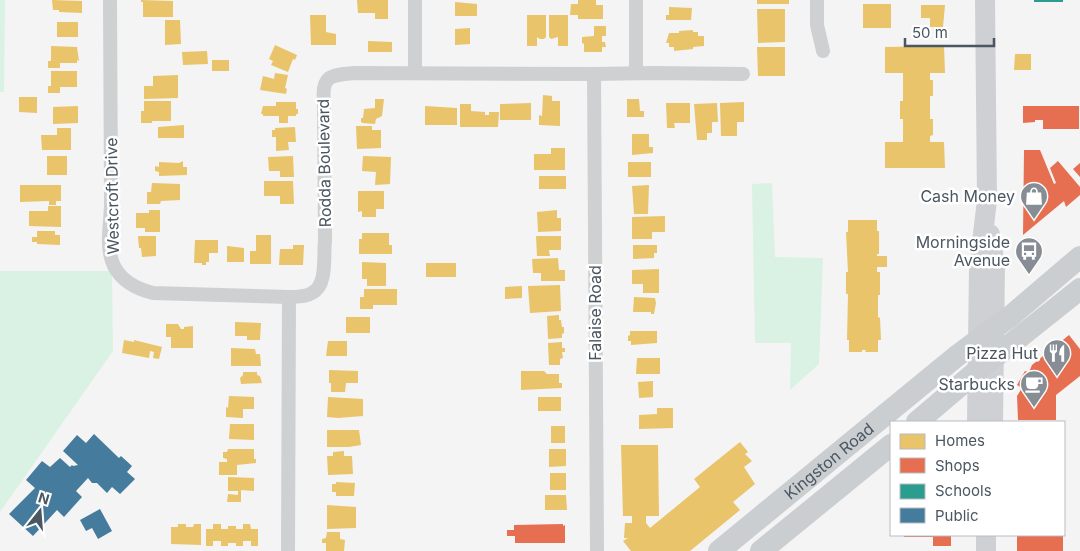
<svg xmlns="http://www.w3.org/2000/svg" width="1080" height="551" font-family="Inter,sans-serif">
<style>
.green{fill:#d9f2e3}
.homes{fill:#e9c46a}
.shops{fill:#e76f51}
.schools{fill:#2a9d8f}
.public{fill:#457b9d}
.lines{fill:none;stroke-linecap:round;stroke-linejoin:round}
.minor{stroke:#ced0d2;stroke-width:14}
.secondary{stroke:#ced0d4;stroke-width:20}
.primary{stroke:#caced1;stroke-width:22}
.labels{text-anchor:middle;stroke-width:5;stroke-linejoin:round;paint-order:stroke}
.street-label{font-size:16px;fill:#4a5661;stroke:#fff}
.poi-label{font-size:16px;fill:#4a5661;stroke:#fff;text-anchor:end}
</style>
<rect width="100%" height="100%" fill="#f4f4f4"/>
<!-- green -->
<g class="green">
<path d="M0 0H5L4 92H0Z"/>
<path d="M772 183 775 257 823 258 819 364 790 390 791 343H755L752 184Z"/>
<path d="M0 271H112L113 351 0 512Z"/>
</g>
<!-- homes -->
<g class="homes">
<path d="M52 0 82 1V13L59 12V10H53Z"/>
<path d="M141 0 173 1V17H143V2H141Z"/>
<path d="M357 0H388V19H375V13H358Z"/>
<path d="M578 0H596V5H603V19H578V15H570L571 4H578Z"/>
<rect x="757" y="0" width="32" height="4"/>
<path d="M455 2 477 4V16H455Z"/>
<rect x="863" y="4" width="28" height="24"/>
<path d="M921 5H945L943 27H930V18H921Z"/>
<path d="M669 7 692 8 691 20H666V15H669Z"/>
<path d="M757 9H785V42L758 43Z"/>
<path d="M310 15H326V32L336 34V45H311Z"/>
<path d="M527 15H546V37L544 39H540L537 37V46H527Z"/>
<path d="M549 15H568V46H558V37L551 39 549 37Z"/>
<path d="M165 20H180L181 44 165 45Z"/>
<rect x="57" y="22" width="21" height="15"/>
<path d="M594 26H606V36H602V42H605L606 47H602V52H584V44L582 43V37L594 36Z"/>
<path d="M470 28V44L455 45V29Z"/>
<path d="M693 30V32H698V36H704V46L693 47V49L674 51V47H669V43H666L669 33H679V31Z"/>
<path d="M368 41 392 42V52H368Z"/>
<path d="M275 45 297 55 295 60 293 59 288 72 271 65 273 61 269 59Z"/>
<path d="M51 46 77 47 79 61 77 60V63H60V68H48V61H51Z"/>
<path d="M944 46 945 73H930V80H933V96H930V119H933V135L930 136V142H944L945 168H885V142H903V119H900V101H903V73H885V47Z"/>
<path d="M757 47H785V76H758Z"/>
<path d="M207 51 208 64 183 65 182 52Z"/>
<path d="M1015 54H1031V70H1014Z"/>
<rect x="212" y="60" width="17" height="11"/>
<path d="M51 71H77V87H60V93H48V86H51Z"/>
<path d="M275 73 288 75 285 88 287 89 286 94 260 90 263 76 274 79Z"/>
<path d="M178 75V98L144 99V86H153V76Z"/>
<path d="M543 95 552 96V101H560V126L539 125V115L542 116Z"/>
<path d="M19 97H37V113L19 112Z"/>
<path d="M375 99H384L382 116 376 119 375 124 363 123 361 122V118H363L364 109 375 108Z"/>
<path d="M627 99H639L640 111H644V117H627Z"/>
<path d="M144 101H171V121H152V123H141V111H144Z"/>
<path d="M276 102H296V109H298V114H296V116H288V123H279V116H263V114H261L263 106H276Z"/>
<path d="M744 102V122H737V136H721L720 103Z"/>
<path d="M531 103V120H500V104Z"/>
<path d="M666 103H690V123H674L675 128H667Z"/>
<path d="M717 103 718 122H712V133H707V140H697L694 104Z"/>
<path d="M460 104H471V111L485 112V115H489V112H499L498 127H460Z"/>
<path d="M78 106V123L53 124V107Z"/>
<path d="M425 106 457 108V125H425Z"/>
<path d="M184 125V138H158V127Z"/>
<path d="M356 126H372V130H381V148L357 149Z"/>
<path d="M295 127 296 142H288L289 150 276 151V137H272V130H275V128Z"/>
<path d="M57 128H71V150H42L41 135H57Z"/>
<path d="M632 134H649V147H653V153L632 155Z"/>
<path d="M551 148H565V170H534V154H551Z"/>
<rect x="47" y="156" width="20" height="19"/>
<path d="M293 156 294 177H280V171H269L268 157Z"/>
<path d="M363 156 391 157 390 184 375 185 376 172 362 171Z"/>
<path d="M183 161V167H187V175L159 176V172L155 171V166L159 167V162L179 163Z"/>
<rect x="628" y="162" width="23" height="15"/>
<rect x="539" y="176" width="27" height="13"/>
<path d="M264 181H293L294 204H280V196H264Z"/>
<path d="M152 183 180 184V200L161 201 160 204H147V192H151Z"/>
<path d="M20 185H61V201H56V205H49V201L20 202Z"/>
<path d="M649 185 648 214H634L632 186Z"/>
<path d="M358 191H384V209H376V217H362V211L358 212Z"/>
<path d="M48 206H61V227L29 226V211H48Z"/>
<path d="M149 210H160V232H145V228H136V213H149Z"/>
<path d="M557 210V218H561V231L538 232 537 212Z"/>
<path d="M665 216V232H652V239H632V217Z"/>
<path d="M848 220H877V231H879V254H877V256H887V267H877V272H880V295H878V317L880 318 881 340H878V352H865L866 350H862V352H849V340H847L848 294H846V272H848L846 232H848Z"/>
<path d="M37 231H55V235H60V245L37 244V242H32V237H37Z"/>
<path d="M362 233H389V245H392V254H359V239H362Z"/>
<path d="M256 235H271V264H250V251H256Z"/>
<path d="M138 236H156V256L142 257 141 248H139Z"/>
<path d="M536 236H561V250H549L550 256H537Z"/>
<path d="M195 240H218V253H209V262H206V265H202V263H194Z"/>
<path d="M293 245H304L303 265H279L280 249H293Z"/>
<path d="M633 245H657V253H654V258L633 259Z"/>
<path d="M227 246 244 248V262H227Z"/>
<path d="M558 258 559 270H565V281H541V273H533L532 259Z"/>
<path d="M362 262 386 263V286H367V279H362Z"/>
<rect x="426" y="263" width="30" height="14"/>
<path d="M659 269V293H643V284H632V270Z"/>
<path d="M560 285 561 311 530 313 528 286Z"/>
<path d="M522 286V298L505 299V287Z"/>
<path d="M364 289H397V305H373V309H360V297H364Z"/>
<path d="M634 297 655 298 656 303 654 314H651V312H633Z"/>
<path d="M559 315V320H561L562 327H564V333L562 334V338L548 339 547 316Z"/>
<rect x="346" y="317" width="24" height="16"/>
<path d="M235 322 261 323 260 340H247V336H235Z"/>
<path d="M166 324H178L181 329H184V327L193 326V348H171V337H166Z"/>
<path d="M630 331H657V343L631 345V341H628V336L630 335Z"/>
<path d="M124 340 134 342V340L162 347 159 359 153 358 154 352 150 351 149 358 122 353Z"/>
<path d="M328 341H347V356H326Z"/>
<path d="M562 342V348H565V352H562L563 358 560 359V365H549L548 343Z"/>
<path d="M231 348 255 349 256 354H260L261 366H231Z"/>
<path d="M637 358H660V374H636Z"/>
<path d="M329 370 358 371V383H346L345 392H331V383H329Z"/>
<path d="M521 371H544L547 374H559V383H562V388L521 390Z"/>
<path d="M243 372H257V375L260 376 262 383 241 384 240 378 243 375Z"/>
<path d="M653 381V397L639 398 638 382Z"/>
<path d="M229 396 254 397V409H243V418L226 417V407L228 408Z"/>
<path d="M328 397 363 399V416L338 418 327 417Z"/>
<rect x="538" y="397" width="23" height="14"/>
<path d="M657 408H673V428L639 429V415L657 414Z"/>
<path d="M230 424H254V440L229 439Z"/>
<rect x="551" y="426" width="14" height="17"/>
<path d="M327 430H359L361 445 349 447H327Z"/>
<path d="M740 442 748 452 745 454 752 461 744 467 755 484 733 502 740 510 690 551H631L623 541 628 538H624L625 523H632V516H623L621 445H658L659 516H646V523L650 528 700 487 694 479Z"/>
<path d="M228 449H254V459H256V463L237 465V475H219V462H227V459L223 458V452H227Z"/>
<path d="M549 449H566V466L549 467Z"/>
<path d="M344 451V456H352L353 474 328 475 327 456H333V452Z"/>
<rect x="550" y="473" width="16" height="17"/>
<path d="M228 477 254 478V491L241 490V502H227L228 494 238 495V491H228Z"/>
<path d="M336 482 355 483 354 496H336V492H332V484H336Z"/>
<path d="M545 495H566L567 510H545Z"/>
<path d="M327 505 356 507V528L327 529Z"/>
<path d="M178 524H186V527H193L194 524H201V545L171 544V527H178Z"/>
<path d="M213 524H221V529H228V526H236V529H243V524H250L251 529H258V546H251V541H243V546H236V543H228V546H221V541H213V546H206V529H213Z"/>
<path d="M327 532H340V539L345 540 344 551H326V543H322V539L326 538Z"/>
</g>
<!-- shops -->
<g class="shops">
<path d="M1023 106H1079V129H1043V120H1035V122L1023 123Z"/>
<path d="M1024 150H1040L1054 184 1056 183 1050 168 1058 161 1080 187V195L1066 207 1064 201 1023 235Z"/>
<path d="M1080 163V177L1073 169Z"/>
<path d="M1069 335 1080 349V376L1056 395V420H1018L1017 396 1022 388 1017 385 1025 371 1029 372 1032 365Z"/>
<path d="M563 524V526L565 525V543H515V536H507V530H514V525Z"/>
<path d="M904 535H951V546H933V537H904Z"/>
<rect x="1017" y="535" width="46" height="16"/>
</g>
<!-- schools -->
<rect class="schools" x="1034" y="0" width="29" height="2"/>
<!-- public -->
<g class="public">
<path d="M94 434 119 458 121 456 132 466 127 472 135 479 120 494 112 487 107 493 97 483H92L88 478 76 491 82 497 64 517 57 510 33 536 9 514 35 488 26 480 42 461 50 467 60 458 70 467 72 465 73 466 78 465 63 451 77 435 86 443Z"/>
<path d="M100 509 112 531 98 539 92 528 86 531 80 520Z"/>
</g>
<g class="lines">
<!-- minor -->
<g class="minor">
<path d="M110 0C110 66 111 132 111 198 112 220 104 245 114 266 122 282 137 289 153 293L289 297C296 297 306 297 312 293 328 285 323 256 325 241L324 101C321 75 332 75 354 73L594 74 653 73 743 74"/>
<path d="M636 0V73"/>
<path d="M817 0V25L823 51"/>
<path d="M415 73V0"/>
<path d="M594 74 597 551"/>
<path d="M288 551 289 297"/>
</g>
<!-- secondary -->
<g class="secondary">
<path d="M990 234 995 266 993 422"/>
<path d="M977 422 979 268 987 200 985 0"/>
<path d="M986 551V535"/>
</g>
<!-- primary -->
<g class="primary">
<path d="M917 422 977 371 1080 289"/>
<path id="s1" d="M719 551 958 355 1012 315 1080 257"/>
<path d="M761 551 891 445"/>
</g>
</g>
<!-- icons -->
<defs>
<g id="shop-pin" transform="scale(1.4375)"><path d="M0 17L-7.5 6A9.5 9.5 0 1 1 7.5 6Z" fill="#868d94" stroke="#fff"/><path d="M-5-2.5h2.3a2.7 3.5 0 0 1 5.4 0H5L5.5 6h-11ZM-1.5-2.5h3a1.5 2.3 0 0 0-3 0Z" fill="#fff"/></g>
<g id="bus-pin" transform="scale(1.4375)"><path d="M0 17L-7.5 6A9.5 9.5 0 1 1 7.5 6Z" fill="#868d94" stroke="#fff"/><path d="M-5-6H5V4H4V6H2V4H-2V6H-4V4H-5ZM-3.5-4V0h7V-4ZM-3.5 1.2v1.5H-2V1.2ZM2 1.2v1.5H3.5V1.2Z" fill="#fff"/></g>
<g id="restaurant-pin" transform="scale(1.4375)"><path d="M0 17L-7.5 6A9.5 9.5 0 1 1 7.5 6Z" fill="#868d94" stroke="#fff"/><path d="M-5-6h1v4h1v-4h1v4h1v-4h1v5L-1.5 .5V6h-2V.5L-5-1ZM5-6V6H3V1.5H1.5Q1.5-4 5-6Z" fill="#fff"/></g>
<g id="cafe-pin" transform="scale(1.4375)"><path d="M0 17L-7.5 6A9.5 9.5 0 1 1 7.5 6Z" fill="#868d94" stroke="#fff"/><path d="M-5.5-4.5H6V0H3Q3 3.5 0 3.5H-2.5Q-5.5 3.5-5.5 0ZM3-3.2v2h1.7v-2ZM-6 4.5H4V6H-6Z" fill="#fff"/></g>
</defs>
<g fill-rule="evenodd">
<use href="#shop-pin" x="1034" y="196"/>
<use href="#bus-pin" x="1029" y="251"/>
<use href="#restaurant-pin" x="1057" y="353"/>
<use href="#cafe-pin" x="1034" y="384"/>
</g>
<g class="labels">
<!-- street labels -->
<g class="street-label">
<text transform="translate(324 163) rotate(-91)" y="6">Rodda Boulevard</text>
<text transform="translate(112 196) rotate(-91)" y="6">Westcroft Drive</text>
<text transform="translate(595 313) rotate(-90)" y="6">Falaise Road</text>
<text dy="6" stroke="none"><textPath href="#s1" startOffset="142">Kingston Road</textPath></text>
</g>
<!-- poi labels -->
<g class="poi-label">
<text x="1015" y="202">Cash Money</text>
<text x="1010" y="248">Morningside<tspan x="1010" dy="18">Avenue</tspan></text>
<text x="1038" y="359">Pizza Hut</text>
<text x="1015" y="390">Starbucks</text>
</g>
</g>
<!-- legend -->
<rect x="890" y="421" width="175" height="115" fill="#ffffff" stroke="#b7bbc0"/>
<rect x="900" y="434" width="25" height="15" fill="#e9c46a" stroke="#b7bbc0"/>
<text x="935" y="446" font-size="15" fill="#4a5661">Homes</text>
<rect x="900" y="458" width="25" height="15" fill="#e76f51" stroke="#b7bbc0"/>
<text x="935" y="471" font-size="15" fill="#4a5661">Shops</text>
<rect x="900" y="484" width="25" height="15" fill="#2a9d8f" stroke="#b7bbc0"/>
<text x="935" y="496" font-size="15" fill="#4a5661">Schools</text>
<rect x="900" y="508" width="25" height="15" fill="#457b9d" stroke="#b7bbc0"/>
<text x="935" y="521" font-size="15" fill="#4a5661">Public</text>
<!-- north arrow -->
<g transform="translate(40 511) rotate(17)" stroke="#ffffff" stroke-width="4" paint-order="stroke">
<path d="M0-4L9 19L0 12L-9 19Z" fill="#4a5661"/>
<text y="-8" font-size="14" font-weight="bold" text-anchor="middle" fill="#4a5661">N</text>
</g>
<!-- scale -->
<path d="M905 38v8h89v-8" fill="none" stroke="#4a5661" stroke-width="2.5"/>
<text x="912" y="38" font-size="15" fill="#4a5661" stroke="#ffffff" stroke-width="4" paint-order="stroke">50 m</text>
</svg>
